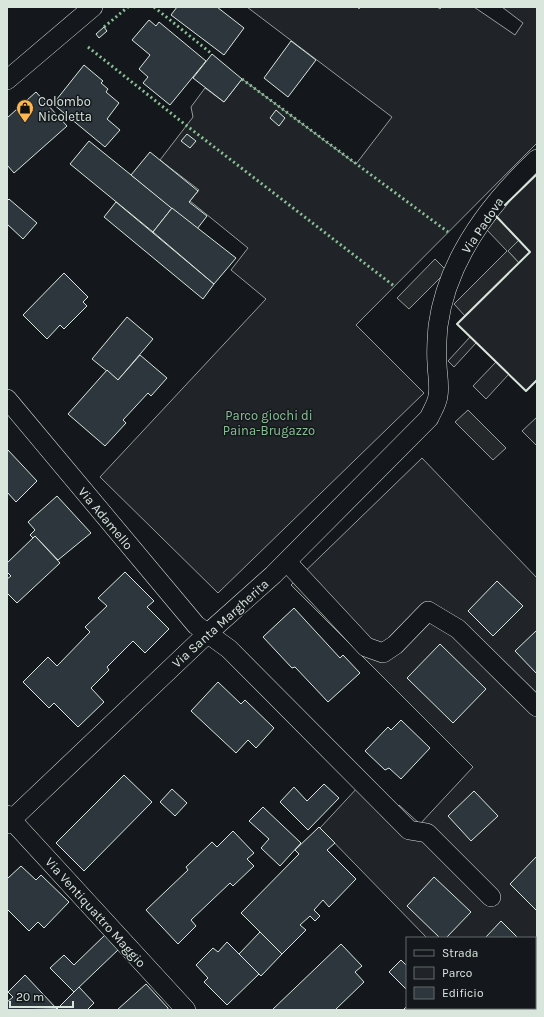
<svg xmlns="http://www.w3.org/2000/svg" width="544" height="1017" font-family="Karla,sans-serif">
<style>
.green{fill:#202428;stroke:#939e99}
.parking{fill:#24282b;stroke:#939e99}
.building{fill:#2c363c;stroke:#d8e6dc}
.lines{fill:none;stroke-linecap:round;stroke-linejoin:round}
.street-casing{stroke:#d8e6dc;stroke-width:20}
.street{stroke:#14181c;stroke-width:19}
.hedge{stroke:#8ac095;stroke-width:3;stroke-dasharray:2 3;stroke-linecap:butt}
.wall{stroke:#d8e6dc;stroke-width:2}
.labels{text-anchor:middle;stroke-width:3;stroke-linejoin:round;paint-order:stroke}
.poi-label{font-size:13px;fill:#d8e6dc;stroke:#14181c;text-anchor:start}
.street-label{font-size:13px;fill:#d8e6dc;stroke:#14181c}
.park-label{font-size:13px;fill:#8ac095;stroke:#14181c}
</style>
<rect width="100%" height="100%" fill="#14181c"/>
<!-- green -->
<g class="green">
<path d="M247 7H357L359 9 361 7H437L440 9 442 7H474L515 35 523 23 502 7H537V143L356 325 424 393 218 593 100 477 266 299 231 270 248 248 190 201 199 190 160 160 193 117 191 107 205 88 224 102 242 79 356 164 392 117Z"/>
<path d="M537 174V380L526 391 509 374 486 399 473 386 496 362 476 343 454 367 448 361 470 337 457 324 519 263 508 251 519 240 494 216Z"/>
<path d="M537 417V446L522 431Z"/>
<path d="M422 458 537 578V1010H498L496 1008H535V938H427L320 828 359 786 390 815 399 805 420 824 473 767 291 585Z"/>
</g>
<!-- parking -->
<g class="parking">
<path d="M497 218 519 240 508 251 519 263 465 316 454 304 507 251 486 229Z"/>
<path d="M435 259 447 271 409 309 397 298Z"/>
<path d="M468 410 506 448 493 460 455 422Z"/>
</g>
<!-- building -->
<g class="building">
<path d="M177 7H217L244 28 224 55 171 15Z"/>
<path d="M149 20 156 26 159 22 206 61 170 105 143 83 148 77 139 69 150 55 132 40Z"/>
<path d="M104 27 107 31 99 38 96 34Z"/>
<path d="M291 41 316 60 288 97 264 78Z"/>
<path d="M212 54 242 79 224 102 193 78Z"/>
<path d="M84 65 103 81 101 83 108 89 106 92 119 103 107 119 120 130 105 147 53 104Z"/>
<path d="M36 92 67 126 14 173 7 165V118Z"/>
<path d="M276 110 285 118 279 126 270 118Z"/>
<path d="M187 134 196 141 190 148 181 141Z"/>
<path d="M89 141 172 208 153 232 70 164Z"/>
<path d="M150 152 198 191 189 202 207 216 197 229 131 175Z"/>
<path d="M9 199 37 223 23 239 7 224V201Z"/>
<path d="M116 202 214 284 203 299 104 217Z"/>
<path d="M172 208 236 258 214 284 153 232Z"/>
<path d="M64 273 88 297 83 302 87 306 64 329 60 325 47 339 23 315Z"/>
<path d="M127 317 153 339 118 380 92 359Z"/>
<path d="M140 355 167 378 151 396 148 393 123 420 126 423 105 446 68 414 107 370 118 380Z"/>
<path d="M7 449 37 481 16 502 7 492Z"/>
<path d="M57 496 91 533 58 560 35 536 33 538 30 535 35 530 28 522Z"/>
<path d="M35 536 60 563 17 603 7 593V579L11 576 7 572V563Z"/>
<path d="M125 572 154 601 147 607 169 629 145 653 133 641 107 667 109 670 91 688 104 702 78 727 54 703 49 708 23 682 48 657 57 666 90 632 85 627 107 606 98 598Z"/>
<path d="M497 581 523 606 493 636 468 611Z"/>
<path d="M294 608 340 658 343 655 360 673 328 702 295 667 292 668 263 637Z"/>
<path d="M537 630V674L515 651Z"/>
<path d="M440 644 486 689 453 723 407 678Z"/>
<path d="M218 682 241 704 245 700 274 728 256 748 248 740 236 753 191 711Z"/>
<path d="M401 720 430 748 401 779 389 768 385 770 365 751 388 727 391 730Z"/>
<path d="M124 775 152 802 84 871 56 843Z"/>
<path d="M324 784 339 798 308 830 280 802 294 787 307 801Z"/>
<path d="M172 789 187 803 175 816 160 802Z"/>
<path d="M474 791 498 816 471 841 448 816Z"/>
<path d="M263 807 301 843 280 866 261 848 269 839 249 821Z"/>
<path d="M319 827 335 843 327 850 356 879 329 907 323 900 314 910 320 916 315 921 310 916 300 925 306 930 282 954 241 913 299 854 295 850Z"/>
<path d="M233 831 254 853 247 859 254 866 233 886 230 883 191 920 196 926 178 944 146 910 188 870 186 867 212 842 217 847Z"/>
<path d="M537 856V911L510 884Z"/>
<path d="M21 866 36 880 41 875 69 902 44 928 38 922 29 931 7 909V879Z"/>
<path d="M434 877 471 912 446 938H440L407 906Z"/>
<path d="M501 921 518 938H485Z"/>
<path d="M260 932 282 954 261 976 239 954Z"/>
<path d="M106 934 120 948 74 992 50 968 64 955 74 965Z"/>
<path d="M227 942 259 974 227 1005 204 982 208 978 196 965 213 948 218 952Z"/>
<path d="M341 944 362 966 355 972 364 982 335 1010H272Z"/>
<path d="M401 960 407 966V990L389 972Z"/>
<path d="M25 975 57 1009 7 1010V1002L13 997 8 992Z"/>
<path d="M146 984 168 1008V1010H117Z"/>
<path d="M79 987 94 1003 87 1010H56Z"/>
<path d="M407 1006V1008H425L427 1010H403Z"/>
<path d="M425 1008H450L452 1010 454 1008H474L476 1010H427Z"/>
</g>
<g class="lines">
<!-- street casing -->
<g class="street-casing">
<g id="street">
<path d="M7 80 93 7"/>
<path d="M7 399 196 625 229 649 409 830 427 833 491 897"/>
<path d="M287 562 366 647 383 653 395 645 428 611 458 629 537 707"/>
<path d="M7 815 186 1010"/>
<path d="M7 824 208 633 273 575 429 418C432 411 437 404 438 396 440 385 437 373 437 363 436 351 437 338 438 326 447 259 489 204 537 159"/>
</g>
</g>
<!-- street -->
<use href="#street" class="street"/>
<!-- hedge -->
<g class="hedge">
<path d="M154 7 212 54"/>
<path d="M104 27 128 7"/>
<path d="M88 47 187 126 394 286"/>
<path d="M242 79 448 232"/>
</g>
<!-- wall -->
<g class="wall">
<path d="M505 205 537 174"/>
<path d="M495 215 530 252 457 324 526 391 537 380"/>
</g>
</g>
<!-- icons -->
<defs>
<g id="shop-pin" transform="scale(0.9)"><path d="M0 17L-7.5 6A9.5 9.5 0 1 1 7.5 6Z" fill="#ffb74d" stroke="#14181c"/><path d="M-5-2.5h2.3a2.7 3.5 0 0 1 5.4 0H5L5.5 6h-11ZM-1.5-2.5h3a1.5 2.3 0 0 0-3 0Z" fill="#111"/></g>
</defs>
<g fill-rule="evenodd">
<use href="#shop-pin" x="25" y="108"/>
</g>
<g class="labels">
<!-- poi labels -->
<g class="poi-label">
<text x="38" y="106">Colombo<tspan x="38" dy="15">Nicoletta</tspan></text>
</g>
<!-- street labels -->
<g class="street-label">
<text transform="translate(482 225) rotate(-56)" y="5">Via Padova</text>
<text transform="translate(106 518) rotate(50)" y="5">Via Adamello</text>
<text transform="translate(220 623) rotate(-42)" y="5">Via Santa Margherita</text>
<text transform="translate(96 912) rotate(48)" y="5">Via Ventiquattro Maggio</text>
</g>
<!-- park labels -->
<g class="park-label">
<text x="269" y="420">Parco giochi di<tspan x="269" dy="15">Paina-Brugazzo</tspan></text>
</g>
</g>
<!-- border -->
<rect width="544" height="1017" fill="none" stroke="#d8e6dc" stroke-width="16"/>
<!-- legend -->
<rect x="406" y="937" width="130" height="72" fill="#14181c" stroke="#626a69"/>
<rect x="414" y="950" width="20" height="6" fill="#14181c" stroke="#626a69"/>
<text x="442" y="957" font-size="12" fill="#d8e6dc">Strada</text>
<rect x="414" y="967" width="20" height="12" fill="#202428" stroke="#626a69"/>
<text x="442" y="977" font-size="12" fill="#d8e6dc">Parco</text>
<rect x="414" y="987" width="20" height="12" fill="#2c363c" stroke="#626a69"/>
<text x="442" y="997" font-size="12" fill="#d8e6dc">Edificio</text>
<!-- scale -->
<path d="M10 1001v6h63v-6" fill="none" stroke="#d8e6dc" stroke-width="2"/>
<text x="16" y="1001" font-size="12" fill="#d8e6dc" stroke="#14181c" stroke-width="3" paint-order="stroke">20 m</text>
</svg>
